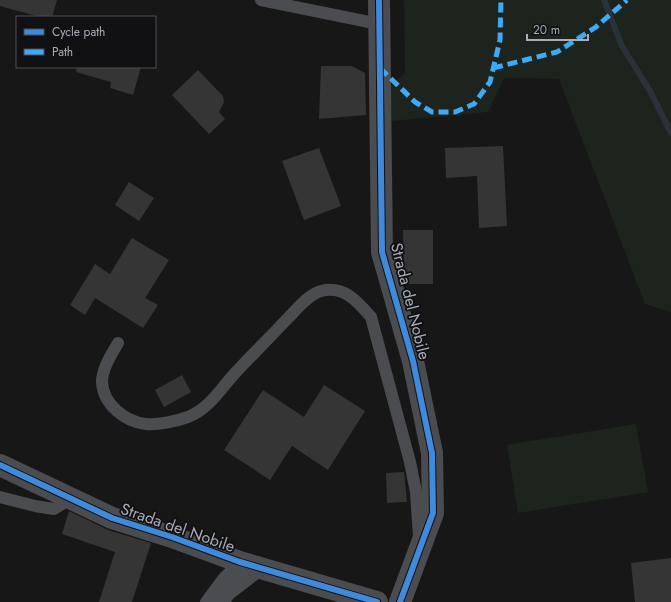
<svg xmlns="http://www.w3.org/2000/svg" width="671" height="602" font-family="Jost,sans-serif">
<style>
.green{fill:#1d241e}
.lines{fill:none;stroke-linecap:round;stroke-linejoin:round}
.stream{stroke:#2a3239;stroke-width:6}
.building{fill:#353536}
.service{stroke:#4b4c50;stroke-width:12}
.minor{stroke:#4b4c50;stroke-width:22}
.quiet{stroke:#3fa9f5;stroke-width:5;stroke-dasharray:10 5;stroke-linecap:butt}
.cycleway-casing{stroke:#111113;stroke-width:8}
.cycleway{stroke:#408adc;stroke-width:6}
.labels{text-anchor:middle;stroke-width:3.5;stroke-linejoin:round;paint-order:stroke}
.street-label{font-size:16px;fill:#a8adb8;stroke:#111113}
</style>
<rect width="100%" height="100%" fill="#171717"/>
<!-- green -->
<g class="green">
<path d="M404 0H671V312L645 304 559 79 504 78 488 112 392 121 390 86 405 73Z"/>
<path d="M636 424 648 492 518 513 507 445Z"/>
</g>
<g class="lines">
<!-- stream -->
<path class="stream" d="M604 0 622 46 650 91 671 133"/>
</g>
<!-- building -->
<g class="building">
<path d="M0 0H57L52 17H40L0 6Z"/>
<path d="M321 66H352L365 73 366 115 319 119Z"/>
<path d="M77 67H141L133 95 110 88 111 82 76 72Z"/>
<path d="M198 70 223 96 224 102 219 112 225 119 209 134 172 95Z"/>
<path d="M503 146 507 226 479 228 477 176 446 178 445 148Z"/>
<path d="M319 148 341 206 304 220 282 161Z"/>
<path d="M129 182 154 198 139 221 115 205Z"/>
<path d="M403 230H433V284H404Z"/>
<path d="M132 238 169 260 145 298 158 305 143 328 95 298 85 315 70 305 95 264 110 274Z"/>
<path d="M182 375 191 392 164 407 155 390Z"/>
<path d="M324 385 365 411 328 470 292 446 270 480 224 450 263 390 304 417Z"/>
<path d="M404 472 407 502 387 503 386 473Z"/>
<path d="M69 511 108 530 151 543 132 602H99L115 552 62 534Z"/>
<path d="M671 558V602H635L631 563Z"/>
</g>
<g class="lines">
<!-- service -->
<g class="service">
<path d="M261 0 379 24"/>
<path d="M118 343C112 354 102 368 102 382 103 404 125 422 146 424 159 425 177 421 188 417 211 408 222 386 238 370 255 352 272 335 289 317 298 308 308 295 321 291 344 285 358 302 371 317L410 462 416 492 419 537"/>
<path d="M0 497 35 506 54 509 70 499"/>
<path d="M206 602 223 579 240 562"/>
</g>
<!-- minor -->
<g class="minor">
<path d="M379 0 382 252 413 361 432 453 433 513 400 602"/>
<path d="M0 465 112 518 172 537 240 562 377 602"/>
<path d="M218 602 225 591 256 567"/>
</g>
<!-- quiet -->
<g class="quiet">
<path d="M380 68 415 102 432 112H455L474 104 490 82 500 40 501 0"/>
<path d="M493 68 557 52 596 27 627 0"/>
</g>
<!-- cycleway casing -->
<g class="cycleway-casing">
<g id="cycleway">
<path d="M379 0 382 252 413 361 432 453 433 513 400 602"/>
<path d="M0 465 112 518 172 537 240 562 377 602"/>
</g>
</g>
<!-- cycleway -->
<use href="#cycleway" class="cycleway"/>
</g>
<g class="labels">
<!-- street labels -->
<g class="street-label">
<text transform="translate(411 301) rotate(76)" y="6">Strada del Nobile</text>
<text transform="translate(178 527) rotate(19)" y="6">Strada del Nobile</text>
</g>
</g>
<!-- legend -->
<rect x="16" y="16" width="140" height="52" fill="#111113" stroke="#4d4f55"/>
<rect x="24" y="29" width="20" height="6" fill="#408adc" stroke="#4d4f55"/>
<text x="52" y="36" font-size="12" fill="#a8adb8">Cycle path</text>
<rect x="24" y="49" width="20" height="6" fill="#3fa9f5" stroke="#4d4f55"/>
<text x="52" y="56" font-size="12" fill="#a8adb8">Path</text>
<!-- scale -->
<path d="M527 34v6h61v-6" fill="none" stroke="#a8adb8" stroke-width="2"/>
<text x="533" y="34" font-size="12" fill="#a8adb8" stroke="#111113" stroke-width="3" paint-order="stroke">20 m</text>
</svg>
